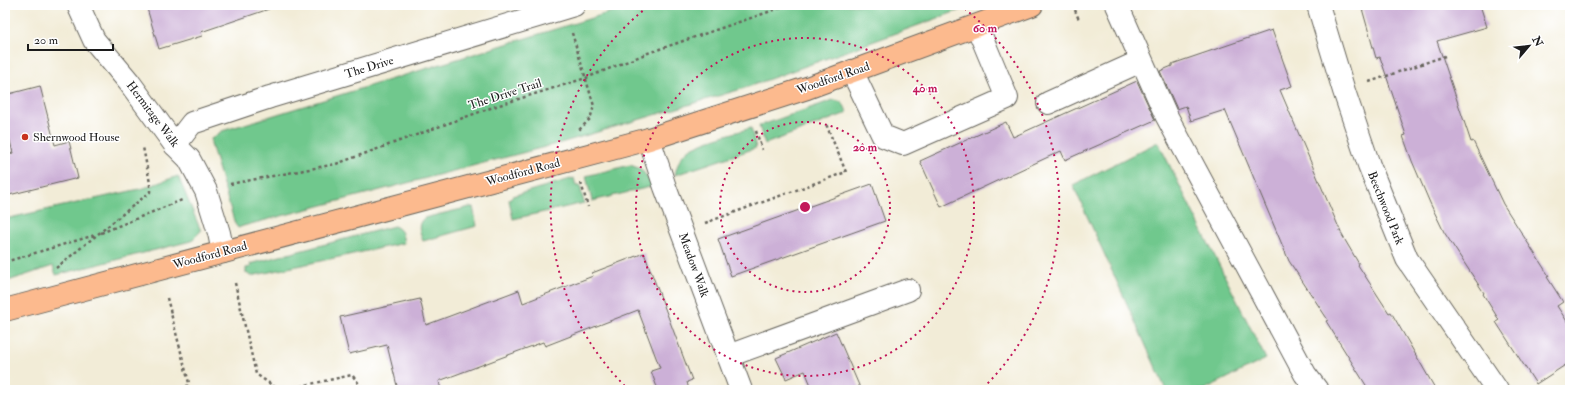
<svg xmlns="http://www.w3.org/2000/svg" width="1575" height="395" font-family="'IM FELL Double Pica',serif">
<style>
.green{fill:#70c88d;stroke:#467254}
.building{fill:#ccb0d7}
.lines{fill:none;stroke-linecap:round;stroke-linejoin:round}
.minor-casing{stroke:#67655d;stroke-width:24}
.major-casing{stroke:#67655d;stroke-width:24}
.path{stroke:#67655d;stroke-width:2.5;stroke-dasharray:3 3;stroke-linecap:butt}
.minor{stroke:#fff;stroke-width:22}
.major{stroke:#fcba8e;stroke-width:22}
.ring{fill:none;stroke:#c2185b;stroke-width:2;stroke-dasharray:2 4}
.poi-dot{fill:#c8321e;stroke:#fff;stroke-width:1.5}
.labels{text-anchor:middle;stroke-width:3;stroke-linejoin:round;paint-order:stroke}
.street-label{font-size:12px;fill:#1c1c1c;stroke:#fff}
.poi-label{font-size:12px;fill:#1c1c1c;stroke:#fff;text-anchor:start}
.centre{fill:#c2185b;stroke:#fff;stroke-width:2}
.ring-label{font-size:12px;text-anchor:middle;font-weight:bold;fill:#c2185b;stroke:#fff;stroke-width:3;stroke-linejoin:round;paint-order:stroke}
</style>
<rect width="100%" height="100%" fill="#fff"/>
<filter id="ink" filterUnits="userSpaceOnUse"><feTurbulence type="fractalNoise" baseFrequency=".025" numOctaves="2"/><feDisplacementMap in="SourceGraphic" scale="8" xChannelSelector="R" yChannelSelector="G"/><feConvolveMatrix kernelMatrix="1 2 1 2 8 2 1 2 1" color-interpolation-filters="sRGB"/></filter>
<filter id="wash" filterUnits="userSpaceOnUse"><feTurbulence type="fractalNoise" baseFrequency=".012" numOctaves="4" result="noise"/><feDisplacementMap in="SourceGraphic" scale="16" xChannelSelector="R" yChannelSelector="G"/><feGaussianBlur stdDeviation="0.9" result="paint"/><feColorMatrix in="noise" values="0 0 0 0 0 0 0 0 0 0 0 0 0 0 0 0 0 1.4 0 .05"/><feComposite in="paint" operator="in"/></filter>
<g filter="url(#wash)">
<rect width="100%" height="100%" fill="#f2ecd7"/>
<!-- green -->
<g class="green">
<path d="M634 5H974L745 88 564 142 243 226 238 228 235 224 211 144V139L222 131Z"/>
<path d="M833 100C842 100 845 105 847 113L765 144 759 126Z"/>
<path d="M751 128 756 148 675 175C676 169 679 160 683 155 693 142 735 133 751 128Z"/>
<path d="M1158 142 1266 359 1203 390H1166L1073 185Z"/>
<path d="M630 165 641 169 654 186 592 201 586 176Z"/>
<path d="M178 176 201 231 191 241 56 275 53 266 5 282V219L144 188Z"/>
<path d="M574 178 576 186H580L584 203 513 219 509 200 512 196Z"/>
<path d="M470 207H473L477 226 423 241C420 232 416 225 424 218Z"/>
<path d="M394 226C403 230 402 234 404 243L251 276 246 273V268L251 267 250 264Z"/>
</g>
<g id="blocks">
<!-- building -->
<g class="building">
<path d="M146 5H268L269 9 201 32 202 36 159 49Z"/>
<path d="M1361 5H1480L1487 27 1437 41 1471 142 1473 141 1503 204 1549 276 1547 277 1563 302 1557 306 1570 326V362L1536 384 1496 322 1499 320 1483 294 1484 293 1444 232 1430 203 1412 161 1403 136 1406 135 1380 57 1376 58Z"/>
<path d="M1272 30 1292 86 1280 90 1342 235 1359 264 1358 265 1389 313 1391 312 1436 390H1369L1326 321 1328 320 1289 261 1225 110 1191 121 1186 106 1177 109 1160 71 1172 66V64Z"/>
<path d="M1137 81 1155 120 1065 160 1061 151 941 207 920 161 1006 122 1013 137Z"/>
<path d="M40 86 55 145 69 141 78 178 5 196V155L13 153 5 121V95Z"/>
<path d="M872 184 885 221 731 276 718 239Z"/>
<path d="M644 253 692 380 687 382 689 390H658L651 371 660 368 638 310 545 346 543 342 439 381 441 390H398L387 345 349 354 340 317 420 299 426 325 519 290 523 303 593 276 592 273Z"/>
<path d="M836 332 861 390H813L805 371 786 379 776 358Z"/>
</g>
</g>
</g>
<g filter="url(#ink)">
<use href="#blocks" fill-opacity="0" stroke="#67655d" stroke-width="1"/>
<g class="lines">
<!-- minor casing -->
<g class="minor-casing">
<g id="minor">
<path d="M78 5 94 40 129 82 175 145 189 159 206 191 219 233 223 252"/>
<path d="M1117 5 1166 115 1305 374 1317 390"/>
<path d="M1318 5 1344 91 1369 165 1407 259 1497 390"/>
<path d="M852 71 883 136 903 144 1007 98 977 26"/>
<path d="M1048 103 1141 61"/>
<path d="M649 139 665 187 741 390"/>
<path d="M175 145 192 123 270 97 574 5"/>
<path d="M728 356 908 290"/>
</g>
</g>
<!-- major casing -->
<g class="major-casing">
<path id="major" d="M5 310 649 139 807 88 1032 5"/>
</g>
<!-- path -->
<g class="path">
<path d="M1075 10 1079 20"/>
<path d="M572 33 594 106 590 119 578 131"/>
<path d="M1369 82 1445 56"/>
<path d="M756 131 762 150"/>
<path d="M581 183 588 207"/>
<path d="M230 184 336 164 496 106 586 78 648 53 789 5"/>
<path d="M705 223 846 172 826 124"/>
<path d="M101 233 182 200"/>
<path d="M5 262 95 235"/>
<path d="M56 268 150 192V183L143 147"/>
<path d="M235 283 256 374 279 390"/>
<path d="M167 298 189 383 185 390"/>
<path d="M283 390 352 375 364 390"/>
</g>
<!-- minor -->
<use href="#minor" class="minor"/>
<!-- major -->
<use href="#major" class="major"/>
</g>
</g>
<!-- distance rings -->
<g class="ring">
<circle cx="805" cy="207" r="85"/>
<circle cx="805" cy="207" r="169"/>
<path d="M629 390A254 254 0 0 1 650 5M960 5A254 254 0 0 1 981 390"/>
</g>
<!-- markers -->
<circle class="poi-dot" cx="25" cy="137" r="4"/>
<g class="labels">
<!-- street labels -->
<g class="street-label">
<text transform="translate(369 67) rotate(-17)" y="4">The Drive</text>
<text transform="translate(833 78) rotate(-19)" y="4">Woodford Road</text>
<text transform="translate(505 94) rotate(-18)" y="4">The Drive Trail</text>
<text transform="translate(153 114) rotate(53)" y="4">Hermitage Walk</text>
<text transform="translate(523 172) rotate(-15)" y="4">Woodford Road</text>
<text transform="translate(1386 208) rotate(68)" y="4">Beechwood Park</text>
<text transform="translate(210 255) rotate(-15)" y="4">Woodford Road</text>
<text transform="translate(694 265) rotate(70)" y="4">Meadow Walk</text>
</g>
<!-- poi labels -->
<g class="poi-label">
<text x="33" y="141">Shernwood House</text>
</g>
</g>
<circle cx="805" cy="207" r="6" class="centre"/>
<g class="ring-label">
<text x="985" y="32">60 m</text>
<text x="925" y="92">40 m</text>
<text x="865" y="151">20 m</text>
</g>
<!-- margin -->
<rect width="1575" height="395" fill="none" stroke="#fff" stroke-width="20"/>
<!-- north arrow -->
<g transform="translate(1529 46) rotate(62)" stroke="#ffffff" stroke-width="3" paint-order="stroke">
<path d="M0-3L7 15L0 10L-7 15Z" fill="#1c1c1c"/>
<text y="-6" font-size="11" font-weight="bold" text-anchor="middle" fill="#1c1c1c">N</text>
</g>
<!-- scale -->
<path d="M28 44v6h85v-6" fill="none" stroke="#1c1c1c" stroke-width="2"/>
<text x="34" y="44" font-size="12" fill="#1c1c1c" stroke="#ffffff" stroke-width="3" paint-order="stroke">20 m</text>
</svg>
